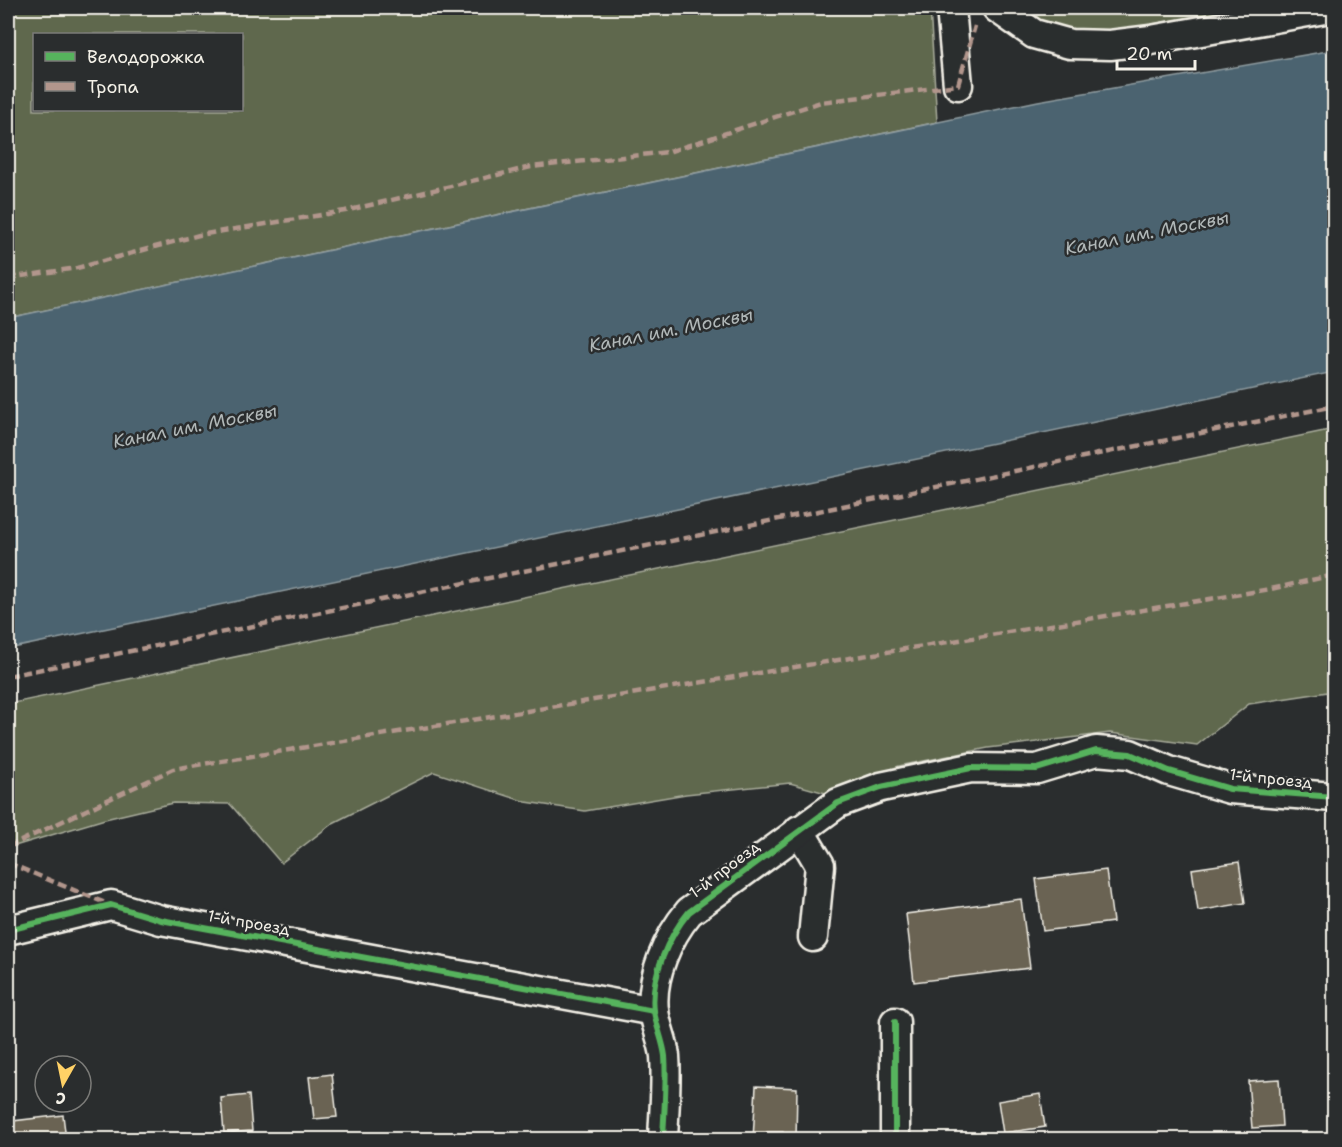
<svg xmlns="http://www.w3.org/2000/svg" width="1342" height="1147" font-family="'Shantell Sans',sans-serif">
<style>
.green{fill:#5e674e;stroke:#a9ac9b;stroke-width:1.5;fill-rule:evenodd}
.water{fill:#4c6370;stroke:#8f9ca0;stroke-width:1.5}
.building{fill:#6a6353;stroke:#f4f1e8;stroke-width:1.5}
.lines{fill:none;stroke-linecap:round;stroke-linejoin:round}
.minor-casing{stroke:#f4f1e8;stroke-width:33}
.minor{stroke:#2a2d2e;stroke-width:28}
.quiet{stroke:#b2968c;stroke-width:4.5;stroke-dasharray:9 4.5;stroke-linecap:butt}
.cycleway-casing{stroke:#2a2d2e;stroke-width:10}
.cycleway{stroke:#56b35d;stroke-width:6}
.labels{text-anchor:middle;stroke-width:5;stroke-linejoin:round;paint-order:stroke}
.street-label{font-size:16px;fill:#f4f1e8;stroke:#2a2d2e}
.water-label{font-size:18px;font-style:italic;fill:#b1b8b8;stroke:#2a2d2e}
</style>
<rect width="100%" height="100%" fill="#2a2d2e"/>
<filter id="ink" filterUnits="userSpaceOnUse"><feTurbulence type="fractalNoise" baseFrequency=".0167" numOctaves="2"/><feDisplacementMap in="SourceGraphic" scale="12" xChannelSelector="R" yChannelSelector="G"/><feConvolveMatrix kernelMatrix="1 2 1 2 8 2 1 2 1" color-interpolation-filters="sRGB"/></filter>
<g filter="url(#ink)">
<!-- green -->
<g class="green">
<path d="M8 8H930L937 122 8 318ZM34 34H242V110H34Z"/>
<path d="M1021 8H1246L1129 28 1080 32 1041 22Z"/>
<path d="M1334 429V691L1249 704 1197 745 1110 733 988 748 899 766 829 794 790 783 686 794 585 811 526 802 434 772 333 823 281 863 230 804 173 803 105 819 8 848V704Z"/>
</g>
<!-- water -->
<path class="water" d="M1334 50V372L8 649V318L1038 101Z"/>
<!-- building -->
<g class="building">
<path d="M1239 862 1245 903 1198 911 1192 869Z"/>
<path d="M1106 870 1113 922 1043 931 1036 879Z"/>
<path d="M1021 899 1030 968 914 982 906 914Z"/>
<path d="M332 1074 337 1117 314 1119 309 1077Z"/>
<path d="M1279 1079 1282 1126 1252 1128 1248 1081Z"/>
<path d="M756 1086 797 1088 796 1140H783V1132H767V1140H753Z"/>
<path d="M1040 1094 1045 1127 1003 1133 998 1101Z"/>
<path d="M249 1095 252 1131 224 1133 221 1098Z"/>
<path d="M63 1115 66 1140H15L13 1121Z"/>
</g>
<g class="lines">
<!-- minor casing -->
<g class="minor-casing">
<g id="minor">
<path d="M951 8 958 85"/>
<path d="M997 8 1034 34 1070 44 1110 45 1151 40 1330 8"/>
<path d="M799 830 820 865 813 937"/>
<path d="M8 930 111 905 161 920 654 1011"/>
<path d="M895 1022V1140"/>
<path d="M663 1140C664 1112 667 1083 665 1056 663 1040 656 1026 654 1011 650 977 668 937 689 912L838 803 881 787 971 768 1037 769 1096 751 1130 754 1169 771 1230 789 1334 797"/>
</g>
</g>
<!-- minor -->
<use href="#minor" class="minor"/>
<!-- quiet -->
<g class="quiet">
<path d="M8 278 77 268 199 235 345 211 531 167 668 152 821 102 958 85 975 26"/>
<path d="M8 676 1334 406"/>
<path d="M8 847 173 769 1271 589 1334 575"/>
<path d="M8 863 110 905"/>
</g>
<!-- cycleway casing -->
<g class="cycleway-casing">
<g id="cycleway">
<path d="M8 930 111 905 161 920 654 1011"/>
<path d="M895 1022V1140"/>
<path d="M663 1140C664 1112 667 1083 665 1056 663 1040 656 1026 654 1011 650 977 668 937 689 912L838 803 881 787 971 768 1037 769 1096 751 1130 754 1169 771 1230 789 1334 797"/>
</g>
</g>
<!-- cycleway -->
<use href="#cycleway" class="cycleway"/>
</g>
</g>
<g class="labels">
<!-- street labels -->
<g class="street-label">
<text transform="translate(1271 778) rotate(6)" y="6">1-й проезд</text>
<text transform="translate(724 869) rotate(-37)" y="6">1-й проезд</text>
<text transform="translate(249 922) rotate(10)" y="6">1-й проезд</text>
</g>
<!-- water labels -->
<g class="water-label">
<text transform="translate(1147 233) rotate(-11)" y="6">Канал им. Москвы</text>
<text transform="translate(671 330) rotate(-11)" y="6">Канал им. Москвы</text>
<text transform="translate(195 426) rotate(-11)" y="6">Канал им. Москвы</text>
</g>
</g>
<!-- margin -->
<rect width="1342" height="1147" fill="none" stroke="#2a2d2e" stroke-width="30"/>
<rect x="15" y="15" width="1312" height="1117" fill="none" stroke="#f4f1e8" stroke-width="2" filter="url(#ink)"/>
<!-- legend -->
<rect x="33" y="33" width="210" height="78" fill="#2a2d2e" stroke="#7b7b78" stroke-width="1.5"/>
<rect x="45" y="52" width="30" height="9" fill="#56b35d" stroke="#7b7b78" stroke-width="1.5"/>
<text x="87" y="63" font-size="18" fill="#f4f1e8">Велодорожка</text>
<rect x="45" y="82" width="30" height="9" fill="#b2968c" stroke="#7b7b78" stroke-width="1.5"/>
<text x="87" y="93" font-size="18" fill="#f4f1e8">Тропа</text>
<!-- north arrow -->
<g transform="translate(63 1084) rotate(189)"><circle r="28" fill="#2a2d2e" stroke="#7b7b78" stroke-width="1.5"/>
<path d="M0-4.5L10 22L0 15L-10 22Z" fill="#ffd166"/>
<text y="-9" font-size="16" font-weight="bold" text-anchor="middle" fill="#f4f1e8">С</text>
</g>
<!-- scale -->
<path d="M1117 60v9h78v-9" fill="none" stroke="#f4f1e8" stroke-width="3"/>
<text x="1126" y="60" font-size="18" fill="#f4f1e8" stroke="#2a2d2e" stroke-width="4.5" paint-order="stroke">20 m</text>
</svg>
